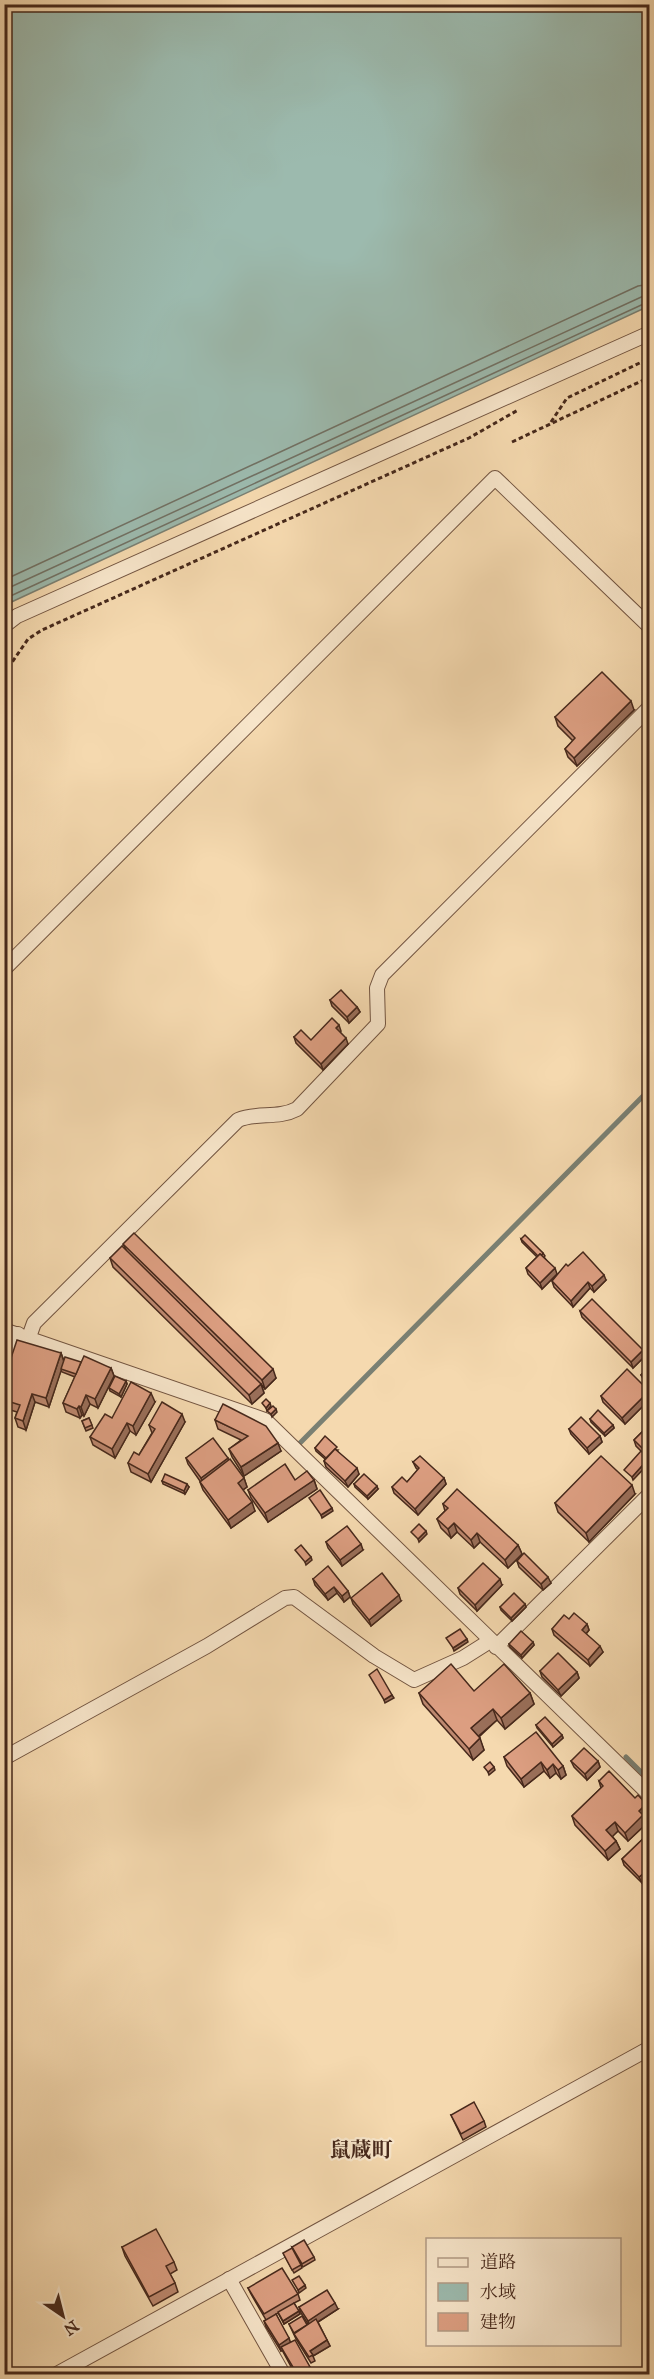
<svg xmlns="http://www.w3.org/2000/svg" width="654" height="2379" font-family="'IM FELL Great Primer','Noto Serif JP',serif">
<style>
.water{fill:#9cbaae;stroke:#7a8073;stroke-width:1.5}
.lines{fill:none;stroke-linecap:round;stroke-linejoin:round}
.shore{stroke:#717164;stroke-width:1.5}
.stream{stroke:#7a8073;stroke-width:5}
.street-casing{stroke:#725440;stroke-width:16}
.path{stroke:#46281b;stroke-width:3;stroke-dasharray:4.5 3;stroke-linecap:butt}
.street{stroke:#f8e6cb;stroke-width:14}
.wall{fill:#bd886f;stroke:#46281b;stroke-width:1.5}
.shaded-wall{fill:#9a6f5a;stroke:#46281b;stroke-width:1.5}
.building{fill:#dc9e81;stroke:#46281b;stroke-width:1.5}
.labels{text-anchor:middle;stroke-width:4.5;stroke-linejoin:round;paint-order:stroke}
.quarter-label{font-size:21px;font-weight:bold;fill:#46281b;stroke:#f8e6cb}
</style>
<rect width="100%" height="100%" fill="#f5d9af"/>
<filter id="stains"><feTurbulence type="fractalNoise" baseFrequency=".00333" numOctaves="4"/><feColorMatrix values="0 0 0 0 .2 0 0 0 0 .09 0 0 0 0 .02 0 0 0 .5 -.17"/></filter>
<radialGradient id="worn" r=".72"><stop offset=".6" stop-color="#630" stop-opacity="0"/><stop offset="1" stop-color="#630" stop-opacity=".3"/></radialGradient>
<!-- water -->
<path class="water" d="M4 5H649V306L5 605Z"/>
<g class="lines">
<!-- shore -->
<g class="shore">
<path d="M4 580 638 286 650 284"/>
<path d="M4 590 650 293"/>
<path d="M4 599 650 301"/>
</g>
<!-- stream -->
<g class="stream">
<path d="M300 1443 650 1089"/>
<path d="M626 1757 650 1781"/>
</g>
<!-- street casing -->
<g class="street-casing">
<g id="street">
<path d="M4 626 17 616 650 333"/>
<path d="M4 969 495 478 650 627"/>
<path d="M4 1330 265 1420 650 1795"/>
<path d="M29 1337 34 1323 238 1120C257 1112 278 1119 297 1109L378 1024 377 988 382 975 650 707"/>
<path d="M4 1376 18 1334"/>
<path d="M496 1647 650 1494"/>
<path d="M4 1758 207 1646 285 1598 294 1597 374 1656 414 1680 463 1658 490 1641"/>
<path d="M229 2279 283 2374"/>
<path d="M57 2374 650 2048"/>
</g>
</g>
<!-- path -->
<g class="path">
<path d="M551 422 567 398 650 358"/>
<path d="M512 442 650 377"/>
<path d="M4 674 28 639 42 630 469 438 518 410"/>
</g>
<!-- street -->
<use href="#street" class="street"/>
</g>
<!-- wall -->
<g class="wall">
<path d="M634 710 577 766 568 757 565 749 573 741 558 726 555 717Z"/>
<path d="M330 1000 357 1007 360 1012 349 1023 332 1006Z"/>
<path d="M341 1031 340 1032 348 1044 323 1070 296 1043 294 1037 311 1040Z"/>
<path d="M521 1239 543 1253 545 1256 544 1257 557 1274 542 1289 528 1274 526 1268 537 1257 522 1242Z"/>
<path d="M123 1244 276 1378 265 1389 261 1384 264 1393 252 1404 113 1267 110 1258 126 1250Z"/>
<path d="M568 1266 606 1280 594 1292 590 1288 573 1307 554 1287 552 1281Z"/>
<path d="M580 1311 645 1356 633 1368 582 1317Z"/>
<path d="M61 1353 64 1361 81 1362 111 1368 114 1376 98 1408 90 1404 84 1416 82 1415 80 1418 66 1412 63 1403 75 1377 62 1372 61 1370 49 1407 35 1402 26 1430 18 1427 15 1418 17 1412 4 1408V1379Z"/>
<path d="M650 1366V1386L644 1381 641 1375Z"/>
<path d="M126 1381 127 1384 121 1397 110 1391 109 1388Z"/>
<path d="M649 1391 650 1399 625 1424 603 1402 601 1396Z"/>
<path d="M155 1402 136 1435 130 1431 115 1458 93 1445 90 1437 112 1418Z"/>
<path d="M89 1418 93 1428 86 1431 82 1421Z"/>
<path d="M590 1419 613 1425 614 1428 605 1436 591 1422Z"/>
<path d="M215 1420 281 1451 244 1476 232 1457 229 1449 241 1440 218 1429Z"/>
<path d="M185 1422 151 1482 131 1472 128 1463 139 1455 152 1433 149 1425Z"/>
<path d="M650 1424V1451L645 1455 636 1446 634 1440Z"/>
<path d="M569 1429 600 1436 602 1442 589 1454 571 1434Z"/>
<path d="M315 1448 338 1450 337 1451 359 1474 348 1487 326 1467 324 1461 325 1459 316 1451Z"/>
<path d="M186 1458 229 1460 244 1478 247 1487 243 1490 255 1511 231 1528 203 1490 200 1482V1481L188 1464Z"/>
<path d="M413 1462 444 1478 446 1484 418 1515 394 1493 392 1487 407 1482 418 1470 416 1468Z"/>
<path d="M295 1480H314L317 1489 268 1522 251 1498 248 1490Z"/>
<path d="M162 1481 189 1487 185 1494 163 1484Z"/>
<path d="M354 1484 378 1489 368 1499 355 1487Z"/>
<path d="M635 1494 589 1542 558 1512 555 1503Z"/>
<path d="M443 1504 518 1545 522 1554 508 1568 480 1542 474 1548 457 1532 451 1538 441 1528 437 1519 445 1511Z"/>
<path d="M326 1542 363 1550 342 1566 328 1548Z"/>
<path d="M517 1561 551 1583 543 1590 519 1567Z"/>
<path d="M313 1579 348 1591 350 1597 344 1602 337 1593 328 1600 315 1585Z"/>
<path d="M502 1585 477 1611 460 1594 458 1588Z"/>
<path d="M351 1598 401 1601 371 1626 353 1604Z"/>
<path d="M525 1604 526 1607 512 1621 501 1610 500 1607Z"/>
<path d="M569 1619 587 1624 589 1630 586 1634 603 1652 590 1666 554 1635 552 1629Z"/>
<path d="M533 1642 534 1645 522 1658 510 1647 509 1644Z"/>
<path d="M540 1671 577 1672 579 1678 561 1696 542 1677Z"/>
<path d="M474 1691 530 1693 534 1704 505 1729 497 1720 479 1737 484 1750 473 1760 423 1704 419 1693Z"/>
<path d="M536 1725 562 1735 563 1738 553 1747 537 1728Z"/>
<path d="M504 1757 563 1766 566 1775 561 1779 556 1773 550 1778 544 1771 524 1787 507 1766Z"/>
<path d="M571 1761H598L600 1767 587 1780 574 1767Z"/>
<path d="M599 1781 644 1818 646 1824 628 1841 618 1831 612 1836 616 1841 620 1849 608 1860 575 1825 572 1816 601 1788Z"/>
<path d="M650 1832 642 1883 624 1865 622 1859Z"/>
<path d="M451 2115 484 2121 486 2127 463 2140Z"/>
<path d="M122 2247 174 2262 177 2270 170 2274 175 2283 178 2292 153 2306 125 2256Z"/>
<path d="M292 2247 314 2257 315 2260 303 2267Z"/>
<path d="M283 2253 301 2265 302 2268 294 2273Z"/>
<path d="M248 2288 298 2294 300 2300 294 2303 300 2314 284 2324 278 2313 276 2314 290 2342 310 2367 312 2373 310 2374H295L282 2350 281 2351 266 2327 264 2321 266 2320 251 2294Z"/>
<path d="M299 2307 338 2309 318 2322 330 2346 313 2356 315 2361 311 2363 296 2339 289 2324H308L301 2313Z"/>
</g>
<!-- shaded-wall -->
<g class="shaded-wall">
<path d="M631 701 634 710 577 766 574 758Z"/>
<path d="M357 1007 360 1012 349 1023 347 1017Z"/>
<path d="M339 1025 341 1031 338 1034 336 1028Z"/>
<path d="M346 1038 348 1044 323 1070 321 1064Z"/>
<path d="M555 1268 557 1274 542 1289 540 1283Z"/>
<path d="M604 1275 606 1280 594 1292 592 1286Z"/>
<path d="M588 1282 590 1288 573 1307 571 1301Z"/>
<path d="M643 1350 645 1356 633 1368 631 1362Z"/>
<path d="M61 1353 64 1362 49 1407 46 1398Z"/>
<path d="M111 1368 114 1376 98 1408 95 1399Z"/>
<path d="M273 1369 276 1378 265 1389 262 1380Z"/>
<path d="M126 1381 127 1384 121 1397 119 1394Z"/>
<path d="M261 1384 264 1393 252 1404 249 1395Z"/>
<path d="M649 1391 650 1399 625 1424 622 1418Z"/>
<path d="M151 1393 155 1402 136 1435 133 1426Z"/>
<path d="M32 1394 35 1402 26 1430 23 1421Z"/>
<path d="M86 1395 90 1404 84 1416 81 1407Z"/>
<path d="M270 1403 271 1406 267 1411 266 1408Z"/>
<path d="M79 1406 82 1415 80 1418 77 1409Z"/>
<path d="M276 1409 277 1412 272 1417 271 1414Z"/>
<path d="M182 1414 185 1422 151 1482 148 1474Z"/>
<path d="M127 1423 130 1431 115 1458 112 1449Z"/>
<path d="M613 1425 614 1428 605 1436 604 1433Z"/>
<path d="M600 1436 602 1442 589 1454 587 1448Z"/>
<path d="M650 1442V1451L645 1455 643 1449Z"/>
<path d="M278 1443 281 1451 244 1476 241 1467Z"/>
<path d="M228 1458 230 1464 203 1484 201 1478Z"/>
<path d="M649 1458 650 1462 633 1480 632 1477Z"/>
<path d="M357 1468 359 1474 348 1487 345 1481Z"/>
<path d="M244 1478 247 1487 241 1491 238 1483Z"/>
<path d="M444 1478 446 1484 418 1515 415 1509Z"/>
<path d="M314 1480 317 1489 268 1522 265 1513Z"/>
<path d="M187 1484 189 1487 185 1494 184 1491Z"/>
<path d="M632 1485 635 1494 589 1542 586 1533Z"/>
<path d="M377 1486 378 1489 368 1499 367 1496Z"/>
<path d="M252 1502 255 1511 231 1528 228 1520Z"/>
<path d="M332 1508 333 1511 322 1518 321 1515Z"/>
<path d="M454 1523 457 1532 451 1538 448 1529Z"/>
<path d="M426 1531 427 1534 419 1542 418 1539Z"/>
<path d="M477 1533 480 1542 474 1548 471 1540Z"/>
<path d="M361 1544 363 1550 342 1566 340 1560Z"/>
<path d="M518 1545 522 1554 508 1568 505 1560Z"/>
<path d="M311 1557 312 1560 306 1565 305 1562Z"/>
<path d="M548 1577 551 1583 543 1590 541 1584Z"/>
<path d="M500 1579 502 1585 477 1611 475 1605Z"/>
<path d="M334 1587 337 1593 328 1600 325 1594Z"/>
<path d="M348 1591 350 1597 344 1602 342 1596Z"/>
<path d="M399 1595 401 1601 371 1626 369 1620Z"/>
<path d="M525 1604 526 1607 512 1621 511 1618Z"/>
<path d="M587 1624 589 1630 584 1636 582 1630Z"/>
<path d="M467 1639 468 1642 454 1651 453 1648Z"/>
<path d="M533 1642 534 1645 522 1658 521 1655Z"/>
<path d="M600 1646 603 1652 590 1666 588 1660Z"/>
<path d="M577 1672 579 1678 561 1696 558 1690Z"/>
<path d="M530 1693 534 1704 505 1729 501 1718Z"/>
<path d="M392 1695 394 1698 385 1703 384 1700Z"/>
<path d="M493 1709 497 1720 475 1739 471 1728Z"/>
<path d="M562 1735 563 1738 553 1747 552 1744Z"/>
<path d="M480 1738 484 1750 473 1760 469 1749Z"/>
<path d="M598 1761 600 1767 587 1780 585 1774Z"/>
<path d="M541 1762 544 1771 524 1787 521 1779Z"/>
<path d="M553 1764 556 1773 550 1778 547 1770Z"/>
<path d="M563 1766 566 1775 561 1779 558 1770Z"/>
<path d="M494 1767 495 1770 489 1775 488 1772Z"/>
<path d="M646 1804 650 1813 644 1818 646 1824 628 1841 625 1833 639 1811Z"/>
<path d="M615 1822 618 1831 610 1839 606 1830Z"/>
<path d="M616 1841 620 1849 608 1860 605 1851Z"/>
<path d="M650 1868V1876L642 1883 639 1877Z"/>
<path d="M305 2285 306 2288 299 2293 298 2290Z"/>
<path d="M335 2303 338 2309 310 2327 308 2321Z"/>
<path d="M299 2311 300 2314 284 2324 283 2321Z"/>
<path d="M289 2338 291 2344 281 2351 279 2345Z"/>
<path d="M327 2340 330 2346 313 2356 310 2351Z"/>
</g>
<!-- building -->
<g class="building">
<path d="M602 672 631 701 574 758 565 749 575 738 555 717Z"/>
<path d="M341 990 357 1007 347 1017 330 1000Z"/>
<path d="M332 1018 339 1025 336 1028 346 1038 321 1064 294 1037 301 1030 311 1040Z"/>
<path d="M134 1233 273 1369 262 1380 123 1244Z"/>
<path d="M525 1235 543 1253 542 1255 540 1254 538 1256 521 1239Z"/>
<path d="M122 1246 261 1384 249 1395 110 1258Z"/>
<path d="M583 1252 604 1275 592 1286 588 1282 571 1301 552 1281 566 1264 568 1266Z"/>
<path d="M540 1254 555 1268 540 1283 526 1268Z"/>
<path d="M592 1299 643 1350 631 1362 580 1311Z"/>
<path d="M17 1340 61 1353 46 1398 32 1394 23 1421 15 1418 20 1405 4 1400V1379Z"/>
<path d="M84 1356 111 1368 95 1399 86 1395 81 1407 79 1406 77 1409 63 1403Z"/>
<path d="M65 1357 81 1362 76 1374 61 1369Z"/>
<path d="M650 1366V1382L641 1375Z"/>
<path d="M627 1369 649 1391 622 1418 601 1396Z"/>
<path d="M115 1376 126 1381 119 1394 109 1388Z"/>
<path d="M131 1382 151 1393 133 1426 127 1423 112 1449 90 1437 105 1414 112 1418Z"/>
<path d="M266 1399 270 1403 266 1408 262 1403Z"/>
<path d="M162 1402 182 1414 148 1474 128 1463 134 1452 139 1455 155 1429 149 1425Z"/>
<path d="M223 1404 266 1426 278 1443 241 1467 229 1449 248 1436 215 1420Z"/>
<path d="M273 1406 276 1409 271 1414 267 1411Z"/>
<path d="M598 1410 613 1425 604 1433 590 1419Z"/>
<path d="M581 1417 600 1436 587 1448 569 1429Z"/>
<path d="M89 1418 92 1425 85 1428 82 1421Z"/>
<path d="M650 1424V1442L643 1449 634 1440Z"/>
<path d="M325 1436 337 1447 326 1458 315 1448Z"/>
<path d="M213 1438 228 1458 201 1478 186 1458Z"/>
<path d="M335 1449 357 1468 345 1481 324 1461Z"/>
<path d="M641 1451 649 1458 632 1477 624 1470Z"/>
<path d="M420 1456 444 1478 415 1509 392 1487 402 1477 407 1482 419 1468 413 1462Z"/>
<path d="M601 1456 632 1485 586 1533 555 1503Z"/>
<path d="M230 1459 244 1478 238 1483 252 1502 228 1520 200 1482Z"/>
<path d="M285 1464 295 1480 307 1471 314 1480 265 1513 248 1490Z"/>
<path d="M165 1474 187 1484 184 1491 162 1481Z"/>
<path d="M364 1474 377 1486 367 1496 354 1484Z"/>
<path d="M457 1489 518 1545 505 1560 477 1533 471 1540 454 1523 448 1529 437 1519 448 1508 443 1504Z"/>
<path d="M320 1490 332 1508 321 1515 309 1498Z"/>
<path d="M419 1524 426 1531 418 1539 411 1532Z"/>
<path d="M347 1526 361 1544 340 1560 326 1542Z"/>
<path d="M301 1545 311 1557 305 1562 295 1550Z"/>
<path d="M524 1553 548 1577 541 1584 517 1561Z"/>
<path d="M483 1563 500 1579 475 1605 458 1588Z"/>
<path d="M328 1566 348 1591 342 1596 334 1587 325 1594 313 1579Z"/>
<path d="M382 1573 399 1595 369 1620 351 1598Z"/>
<path d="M514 1593 525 1604 511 1618 500 1607Z"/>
<path d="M574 1613 587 1624 582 1630 600 1646 588 1660 552 1629 564 1615 569 1619Z"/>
<path d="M460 1629 467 1639 453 1648 446 1638Z"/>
<path d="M521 1631 533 1642 521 1655 509 1644Z"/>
<path d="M558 1653 577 1672 558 1690 540 1671Z"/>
<path d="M451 1664 474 1691 504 1664 530 1693 501 1718 493 1709 471 1728 480 1738 469 1749 419 1693Z"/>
<path d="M377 1669 392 1695 384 1700 369 1675Z"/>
<path d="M545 1717 562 1735 552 1744 536 1725Z"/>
<path d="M536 1732 563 1766 558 1770 553 1764 547 1770 541 1762 521 1779 504 1757Z"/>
<path d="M584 1748 598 1761 585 1774 571 1761Z"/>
<path d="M490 1762 494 1767 488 1772 484 1767Z"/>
<path d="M609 1771 635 1798 638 1795 646 1804 639 1811 643 1815 625 1833 615 1822 606 1830 616 1841 605 1851 572 1816 603 1786 599 1781Z"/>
<path d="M650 1832V1868L639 1877 622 1859Z"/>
<path d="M474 2102 484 2121 461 2134 451 2115Z"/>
<path d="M156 2229 174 2262 166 2266 175 2283 149 2297 122 2247Z"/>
<path d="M304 2240 314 2257 302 2264 292 2247Z"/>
<path d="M292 2248 301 2265 292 2270 283 2253Z"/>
<path d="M282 2268 298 2294 264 2314 248 2288Z"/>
<path d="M299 2276 305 2285 298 2290 292 2280Z"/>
<path d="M327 2290 335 2303 308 2321 299 2307Z"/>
<path d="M294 2303 299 2311 283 2321 278 2312Z"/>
<path d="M276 2314 289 2338 279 2345 264 2321Z"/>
<path d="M302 2316 307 2325 294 2333 289 2324Z"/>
<path d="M316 2319 327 2340 310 2351 313 2355 309 2357 294 2334Z"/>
<path d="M295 2340 310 2367 297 2374 281 2347Z"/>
</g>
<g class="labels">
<!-- quarter labels -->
<g class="quarter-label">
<text x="361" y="2157">鼠蔵町</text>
</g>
</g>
<!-- margin -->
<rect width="654" height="2379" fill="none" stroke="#f5d9af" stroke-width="24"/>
<rect x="6" y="6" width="642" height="2367" fill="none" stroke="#46281b" stroke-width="3"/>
<rect x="12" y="12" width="630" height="2355" fill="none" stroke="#46281b" stroke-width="1.5"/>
<!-- legend -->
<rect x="426" y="2238" width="195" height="108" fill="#f8e6cb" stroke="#b19a85" stroke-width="1.5"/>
<rect x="438" y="2258" width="30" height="9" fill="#f8e6cb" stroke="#b19a85" stroke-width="1.5"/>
<text x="480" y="2268" font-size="18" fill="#46281b">道路</text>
<rect x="438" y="2283" width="30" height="18" fill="#9cbaae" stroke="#b19a85" stroke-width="1.5"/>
<text x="480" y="2298" font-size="18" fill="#46281b">水域</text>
<rect x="438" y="2313" width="30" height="18" fill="#dc9e81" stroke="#b19a85" stroke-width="1.5"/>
<text x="480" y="2328" font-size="18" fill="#46281b">建物</text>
<!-- north arrow -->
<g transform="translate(63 2316) rotate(145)" stroke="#f8e6cb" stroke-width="4.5" paint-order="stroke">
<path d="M0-4.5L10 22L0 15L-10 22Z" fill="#46281b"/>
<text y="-9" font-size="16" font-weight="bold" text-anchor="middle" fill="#46281b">N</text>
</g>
<rect width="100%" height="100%" filter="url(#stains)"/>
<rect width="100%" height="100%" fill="url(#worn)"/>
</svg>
